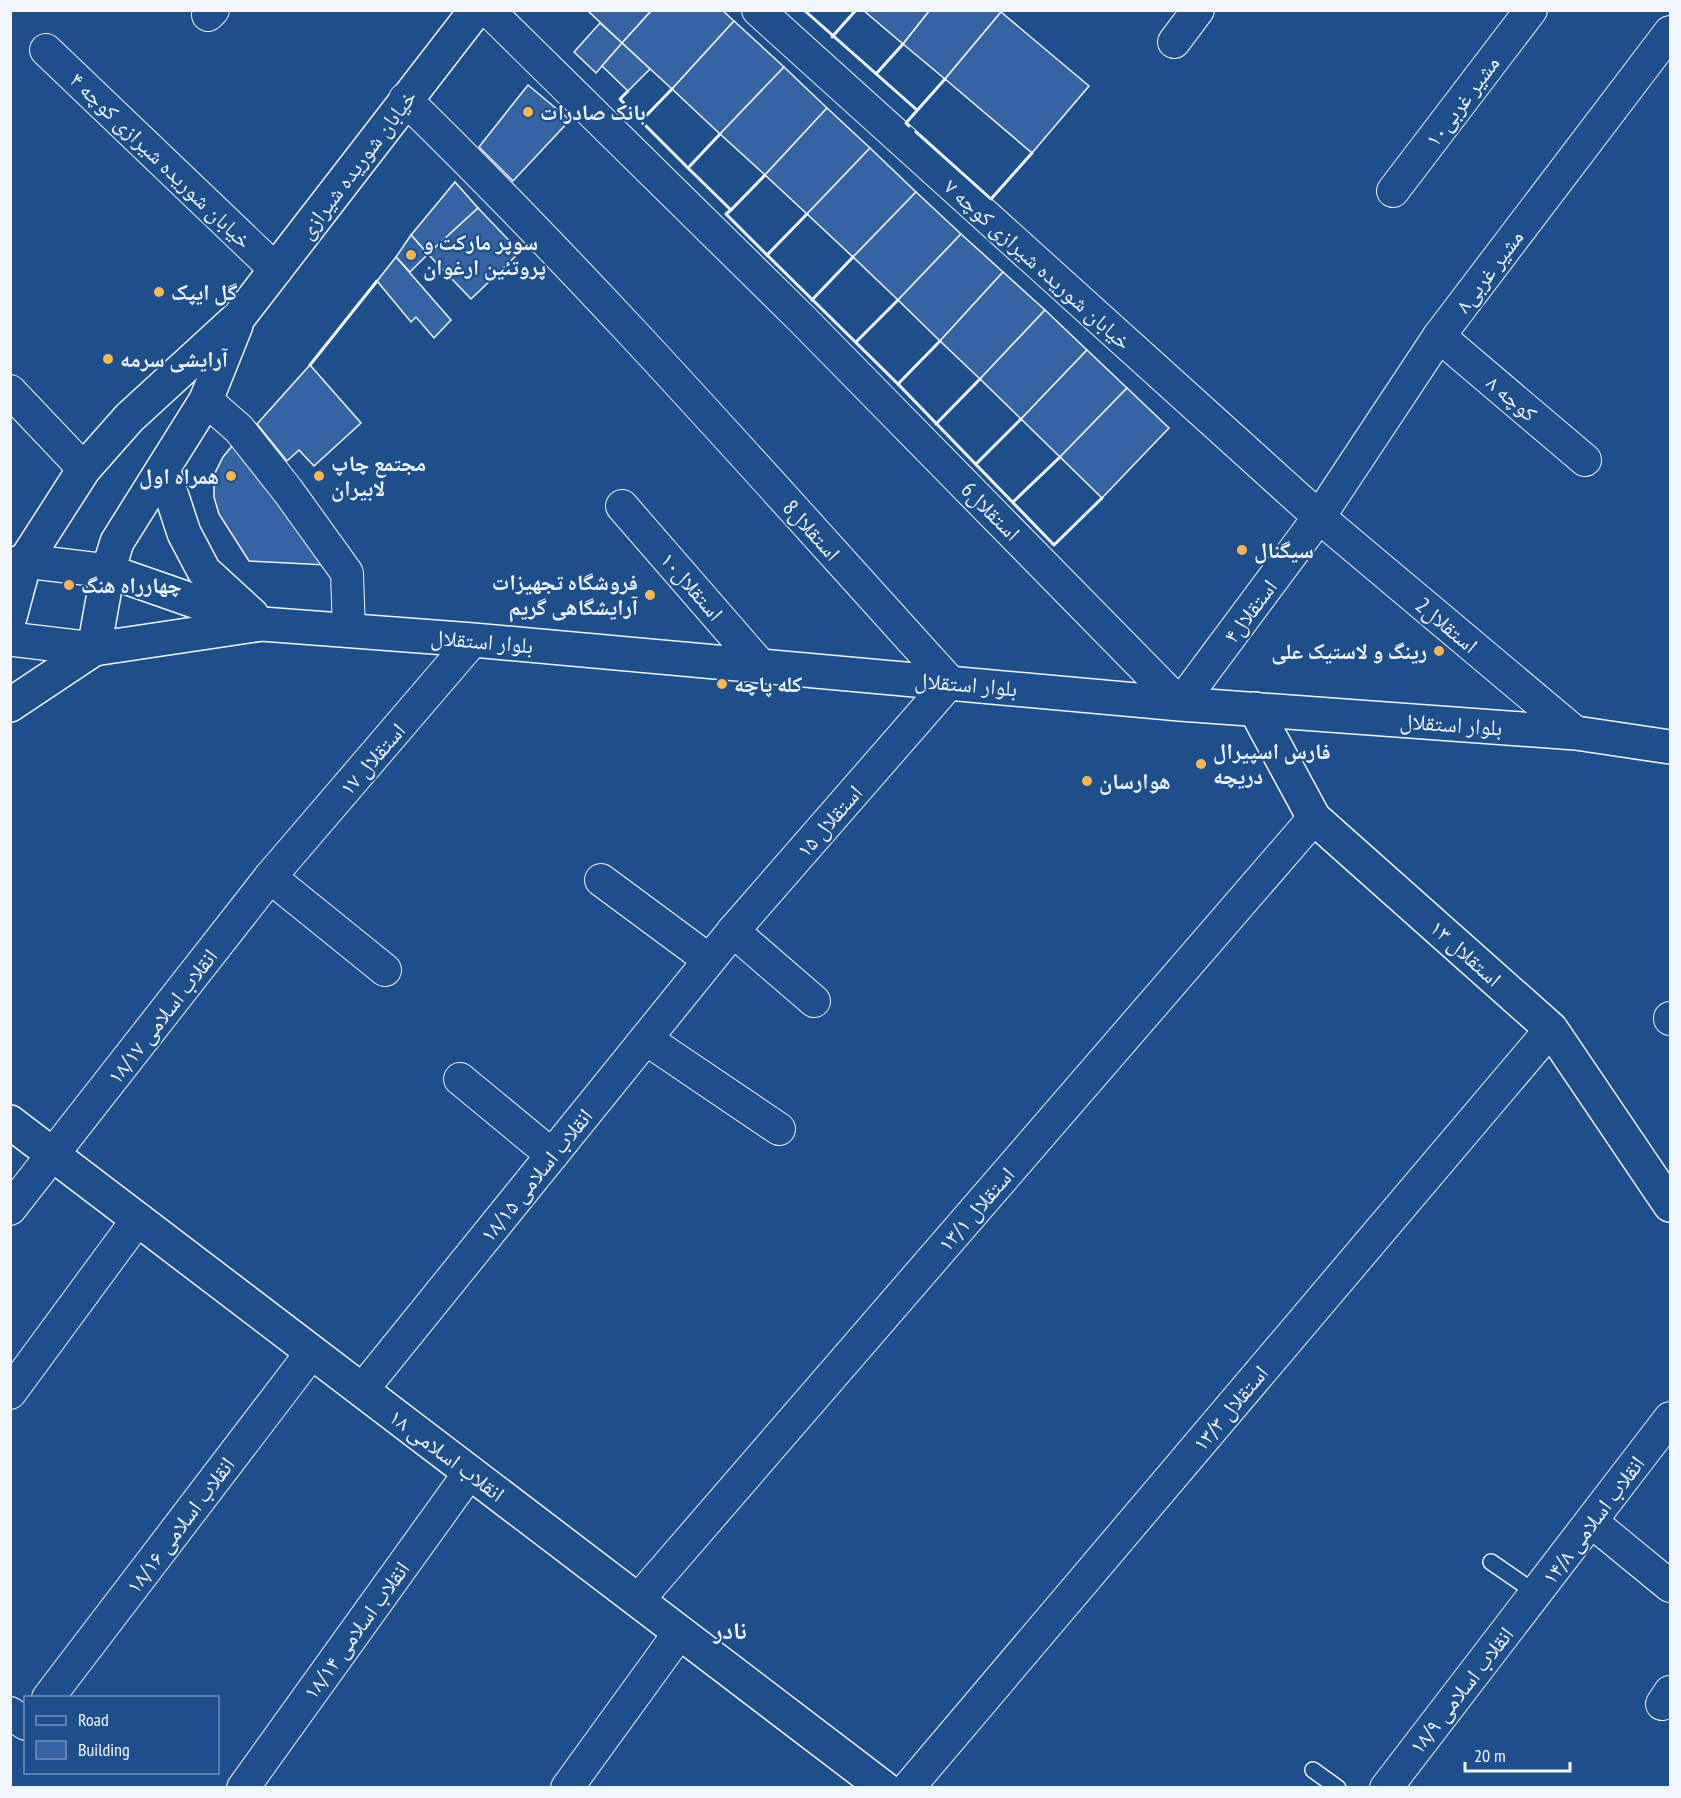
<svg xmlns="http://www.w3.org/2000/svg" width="1681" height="1798" font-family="'PT Sans Narrow','Noto Naskh Arabic',sans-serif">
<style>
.building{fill:#3563a3;stroke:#f2f6ff;stroke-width:1.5}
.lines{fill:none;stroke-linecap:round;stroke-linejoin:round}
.service-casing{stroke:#f2f6ff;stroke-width:18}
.minor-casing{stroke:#f2f6ff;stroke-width:34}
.tertiary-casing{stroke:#f2f6ff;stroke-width:36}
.secondary-casing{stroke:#f2f6ff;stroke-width:36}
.service{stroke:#1f4e8c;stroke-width:15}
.minor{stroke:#1f4e8c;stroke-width:32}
.tertiary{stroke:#1f4e8c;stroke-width:33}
.secondary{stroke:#1f4e8c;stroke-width:33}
.wall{stroke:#f2f6ff;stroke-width:3}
.poi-dot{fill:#ffb74d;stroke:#1f4e8c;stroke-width:2}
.labels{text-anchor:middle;stroke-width:4.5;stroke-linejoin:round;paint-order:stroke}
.street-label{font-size:22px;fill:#f2f6ff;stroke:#1f4e8c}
.poi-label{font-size:22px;font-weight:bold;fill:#f2f6ff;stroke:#1f4e8c;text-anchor:start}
.neighbourhood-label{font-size:24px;font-weight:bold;fill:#f2f6ff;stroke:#1f4e8c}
</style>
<rect width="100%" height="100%" fill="#1f4e8c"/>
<!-- building -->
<g class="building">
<path d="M587 10H652L622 43Z"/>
<path d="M652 10H722L734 21 672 89 622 43Z"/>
<path d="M863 10H930L903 44Z"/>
<path d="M930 10H1000L1001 12 945 79 903 44Z"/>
<path d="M1001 12 1089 86 1032 153 945 79Z"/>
<path d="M734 21 784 67 720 134 672 89Z"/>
<path d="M600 23 622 43 596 73 574 52Z"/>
<path d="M622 43 650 69 628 91 602 66Z"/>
<path d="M784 67 827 108 765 175 720 134Z"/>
<path d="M528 85 570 120 513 181 479 147Z"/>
<path d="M827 108 870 148 807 214 765 175Z"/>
<path d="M870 148 916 192 853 257 807 214Z"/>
<path d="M455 182 478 208 428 254 411 235Z"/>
<path d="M916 192 961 234 898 300 853 257Z"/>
<path d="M478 208 520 252 471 299 428 254Z"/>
<path d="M961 234 1003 272 940 341 898 300Z"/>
<path d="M411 235 428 254 410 272 396 257Z"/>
<path d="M396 257 451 320 434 338 416 317 411 322 377 281Z"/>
<path d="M1003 272 1045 310 980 379 940 341Z"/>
<path d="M1045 310 1087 350 1021 419 980 379Z"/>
<path d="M1087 350 1127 388 1060 457 1021 419Z"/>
<path d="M310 365 361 423 314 466 299 450 287 461 257 424Z"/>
<path d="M1127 388 1169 428 1102 498 1060 457Z"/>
<path d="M237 440 326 565 249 561 219 514 214 497V475L223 457Z"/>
</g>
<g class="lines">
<!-- service casing -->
<g class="service-casing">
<g id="service">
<path d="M1491 1562 1536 1593"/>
<path d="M1313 1770 1338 1788"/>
</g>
</g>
<!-- minor casing -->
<g class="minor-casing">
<g id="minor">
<path d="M488 10 801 318 1180 704 1319 517 1439 336 1670 32"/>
<path d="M758 10 1319 517 1576 733"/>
<path d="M208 15 213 10"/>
<path d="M1174 42 1198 10"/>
<path d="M46 50 276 270"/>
<path d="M1393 191 1531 10"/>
<path d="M1439 336 1585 460"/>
<path d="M10 391 84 469"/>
<path d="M206 400 239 429 288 491 347 573 349 631"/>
<path d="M622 506 761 666"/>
<path d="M270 877 385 970"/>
<path d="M601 880 709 960"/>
<path d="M733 931 814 1001"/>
<path d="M1670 1019V1018"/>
<path d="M646 1039 779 1129"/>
<path d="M460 1079 552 1155"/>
<path d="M10 1209 270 877 473 640"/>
<path d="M362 1390 733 931 950 682C772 486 596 285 405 99"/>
<path d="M10 1393 138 1219"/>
<path d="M1592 1522 1670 1586"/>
<path d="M638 1600 1314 818"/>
<path d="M48 1698 312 1352"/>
<path d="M1662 1704 1670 1692"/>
<path d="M10 1713 26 1724"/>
<path d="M243 1788 470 1472"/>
<path d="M567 1788 680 1632"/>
<path d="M908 1788 1551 1029"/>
<path d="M1386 1788 1670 1418"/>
</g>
</g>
<!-- tertiary casing -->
<g class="tertiary-casing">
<g id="tertiary">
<path d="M10 705 94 649"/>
<path d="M1255 709 1314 818 1551 1029 1670 1205"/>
<path d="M10 1122 884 1788"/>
</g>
</g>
<!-- secondary casing -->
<g class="secondary-casing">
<g id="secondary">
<path d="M163 469 184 533 204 571 252 615"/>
<path d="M10 565 25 561 108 571 257 623"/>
<path d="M10 617 25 561 84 469 129 418 239 317 476 10"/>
<path d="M10 639 94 649 262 624 473 640 1180 704 1576 733 1670 747"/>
<path d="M94 649 108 571 117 542 206 400 236 325"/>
</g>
</g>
<!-- service -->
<use href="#service" class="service"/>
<!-- minor -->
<use href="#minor" class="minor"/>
<!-- tertiary -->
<use href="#tertiary" class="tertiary"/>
<!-- secondary -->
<use href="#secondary" class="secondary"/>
<!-- wall -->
<g class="wall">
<path d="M804 10 917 110"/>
<path d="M832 37 856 10"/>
<path d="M876 74 903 44"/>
<path d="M628 91 620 99 641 121 672 89"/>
<path d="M641 121 688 168 720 134"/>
<path d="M909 126 906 123 945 79"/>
<path d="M916 132 991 199 1032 153"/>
<path d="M688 168 731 210 765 175"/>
<path d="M731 210 726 214 767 255 807 214"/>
<path d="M767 255 898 384 1054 545 1102 498"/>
<path d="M812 300 853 257"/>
<path d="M856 342 898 300"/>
<path d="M310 365 377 281"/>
<path d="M898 384 940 341"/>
<path d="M936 424 980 379"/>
<path d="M976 464 1021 419"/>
<path d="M1013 502 1060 457"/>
</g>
</g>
<!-- markers -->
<g class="poi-dot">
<circle cx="528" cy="112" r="6"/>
<circle cx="411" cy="255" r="6"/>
<circle cx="159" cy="292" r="6"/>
<circle cx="108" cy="359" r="6"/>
<circle cx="231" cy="476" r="6"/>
<circle cx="319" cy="476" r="6"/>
<circle cx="1242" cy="550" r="6"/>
<circle cx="69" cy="585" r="6"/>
<circle cx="650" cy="595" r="6"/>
<circle cx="1439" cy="651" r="6"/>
<circle cx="722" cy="684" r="6"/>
<circle cx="1201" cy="764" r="6"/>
<circle cx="1087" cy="781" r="6"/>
</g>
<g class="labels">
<!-- street labels -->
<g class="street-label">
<text transform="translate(1462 101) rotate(-53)" y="8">۱۰مشیر غربی</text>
<text transform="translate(161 160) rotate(44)" y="8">خیابان شوریده شیرازی کوچه ۴</text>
<text transform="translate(357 164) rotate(-53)" y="8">خیابان شوریده شیرازی</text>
<text transform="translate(1038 264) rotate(42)" y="8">خیابان شوریده شیرازی کوچه ۷</text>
<text transform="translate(1489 271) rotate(-53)" y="8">مشیر غربی۸</text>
<text transform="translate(1512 398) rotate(40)" y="8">کوچه ۸</text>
<text transform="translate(991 511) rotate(45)" y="8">استقلال6</text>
<text transform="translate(812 530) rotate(48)" y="8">استقلال8</text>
<text transform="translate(692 586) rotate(49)" y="8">استقلال۱۰</text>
<text transform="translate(1250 611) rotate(-53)" y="8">استقلال۴</text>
<text transform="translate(1447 625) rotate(40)" y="8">2استقلال</text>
<text transform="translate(482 641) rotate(5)" y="8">بلوار استقلال</text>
<text transform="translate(966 684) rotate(5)" y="8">بلوار استقلال</text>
<text transform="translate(1451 724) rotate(4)" y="8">بلوار استقلال</text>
<text transform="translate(372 759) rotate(-49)" y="8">۱۷ استقلال</text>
<text transform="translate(829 821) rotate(-49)" y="8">۱۵ استقلال</text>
<text transform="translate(1466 953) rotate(42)" y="8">۱۳ استقلال</text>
<text transform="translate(162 1016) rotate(-52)" y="8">۱۸/۱۷ انقلاب اسلامی</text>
<text transform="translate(536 1175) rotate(-51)" y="8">۱۸/۱۵ انقلاب اسلامی</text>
<text transform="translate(976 1209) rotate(-49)" y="8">۱۳/۱ استقلال</text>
<text transform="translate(1230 1408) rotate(-50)" y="8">۱۳/۳ استقلال</text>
<text transform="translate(447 1455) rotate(37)" y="8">۱۸ انقلاب اسلامی</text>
<text transform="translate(1593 1520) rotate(-53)" y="8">۱۴/۸ انقلاب اسلامی</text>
<text transform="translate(180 1525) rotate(-53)" y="8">۱۸/۱۶ انقلاب اسلامی</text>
<text transform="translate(356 1630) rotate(-54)" y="8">۱۸/۱۴ انقلاب اسلامی</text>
<text transform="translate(1461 1690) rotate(-52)" y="8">۱۸/۹ انقلاب اسلامی</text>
</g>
<!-- poi labels -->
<g class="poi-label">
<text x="540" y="120">بانک صادرات</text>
<text x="423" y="250">سوپر مارکت و<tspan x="423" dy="25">پروتئین ارغوان</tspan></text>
<text x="171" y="300">گل ایپک</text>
<text x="120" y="367">آرایشی سرمه</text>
<text x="331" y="471">مجتمع چاپ<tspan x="331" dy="25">لابيران</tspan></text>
<text x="219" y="484" text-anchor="end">همراه اول</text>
<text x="1254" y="558">سیگنال</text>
<text x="638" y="590" text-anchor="end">فروشگاه تجهیزات<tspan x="638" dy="25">آرایشگاهی گریم</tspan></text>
<text x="81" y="593">چهارراه هنگ</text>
<text x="1427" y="659" text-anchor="end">رینگ و لاستیک علی</text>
<text x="734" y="692">کله پاچه</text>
<text x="1213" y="759">فارس اسپیرال<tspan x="1213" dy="25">دریچه</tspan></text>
<text x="1099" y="789">هوارسان</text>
</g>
<!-- neighbourhood labels -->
<g class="neighbourhood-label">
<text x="730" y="1639">نادر</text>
</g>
</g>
<!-- border -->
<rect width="1681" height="1798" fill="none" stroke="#f2f6ff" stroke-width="24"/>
<!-- legend -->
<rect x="24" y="1696" width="195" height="78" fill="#1f4e8c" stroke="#7391ba" stroke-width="1.5"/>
<rect x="36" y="1716" width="30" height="9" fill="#1f4e8c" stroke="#7391ba" stroke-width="1.5"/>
<text x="78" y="1726" font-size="18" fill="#f2f6ff">Road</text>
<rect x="36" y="1741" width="30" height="18" fill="#3563a3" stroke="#7391ba" stroke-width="1.5"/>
<text x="78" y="1756" font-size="18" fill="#f2f6ff">Building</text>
<!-- scale -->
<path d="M1465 1762v9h105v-9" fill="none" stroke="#f2f6ff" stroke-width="3"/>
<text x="1474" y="1762" font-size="18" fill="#f2f6ff" stroke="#1f4e8c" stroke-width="4.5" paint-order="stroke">20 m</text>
</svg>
